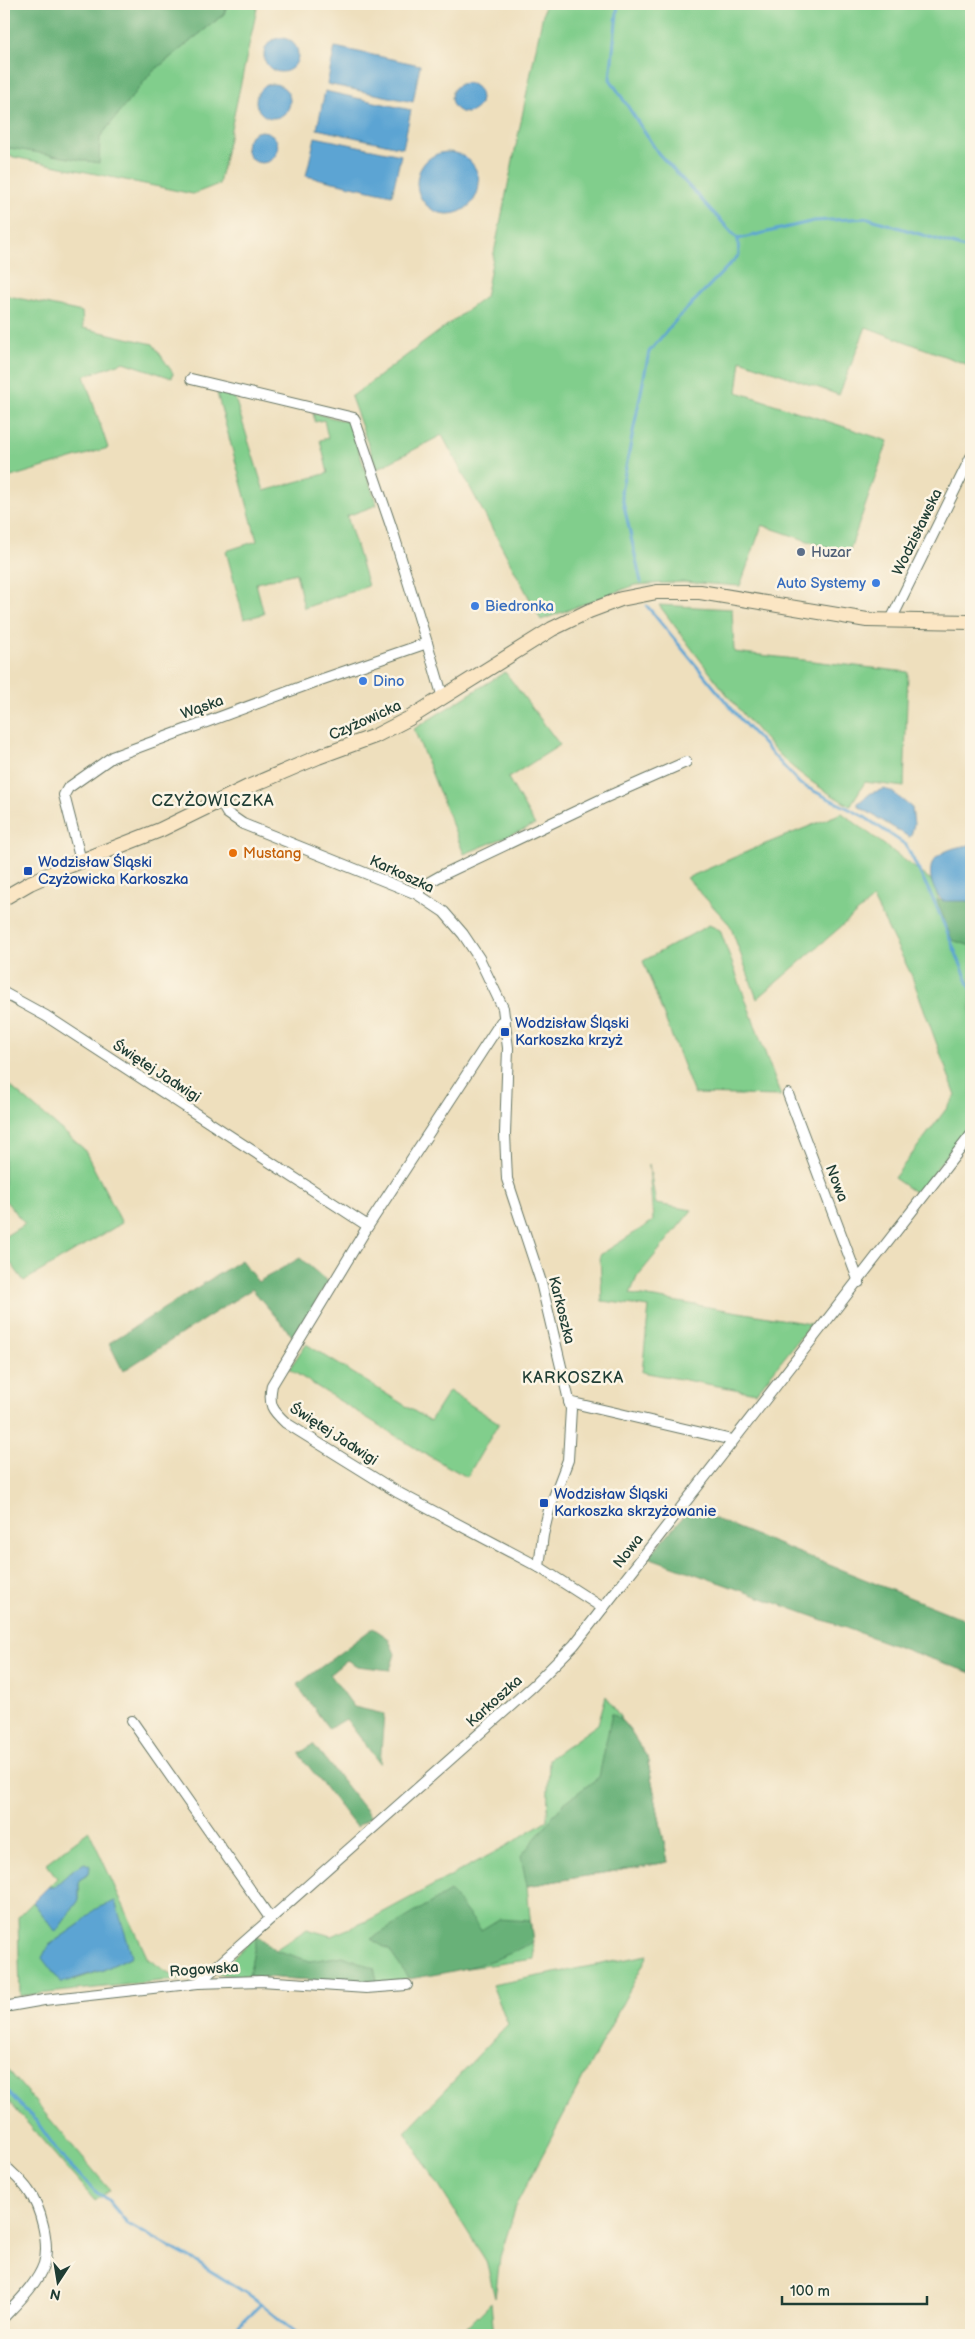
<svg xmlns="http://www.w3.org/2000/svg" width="975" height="2339" font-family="'Balsamiq Sans',sans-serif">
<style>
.green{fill:#81ce8c;stroke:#508660;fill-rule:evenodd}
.forest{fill:#68b178;stroke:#447756}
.water{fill:#5ca4d3;stroke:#3e7084}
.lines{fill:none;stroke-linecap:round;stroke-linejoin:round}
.stream{stroke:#5ca4d3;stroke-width:3}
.street-casing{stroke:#677664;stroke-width:12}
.secondary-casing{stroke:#677664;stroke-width:16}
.street{stroke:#fff;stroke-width:10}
.secondary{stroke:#fbe6c4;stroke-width:14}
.service-dot{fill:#5c6f8a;stroke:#fcf5e5;stroke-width:2}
.shop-dot{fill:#3f7fe0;stroke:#fcf5e5;stroke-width:2}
.food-dot{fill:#e8710a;stroke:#fcf5e5;stroke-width:2}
.transit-dot{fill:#1a4fb4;stroke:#fcf5e5;stroke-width:2}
.labels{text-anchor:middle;stroke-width:5;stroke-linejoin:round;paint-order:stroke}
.street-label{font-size:15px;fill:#1f3d34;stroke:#fcf5e5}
.service-label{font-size:15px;fill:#4e5e75;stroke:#fcf5e5;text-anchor:start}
.shop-label{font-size:15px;fill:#366cbe;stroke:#fcf5e5;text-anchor:start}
.food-label{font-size:15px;fill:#c56008;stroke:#fcf5e5;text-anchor:start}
.transit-label{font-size:15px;fill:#164399;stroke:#fcf5e5;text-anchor:start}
.neighbourhood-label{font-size:16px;letter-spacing:1px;fill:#1f3d34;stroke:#fcf5e5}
</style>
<rect width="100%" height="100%" fill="#fcf5e5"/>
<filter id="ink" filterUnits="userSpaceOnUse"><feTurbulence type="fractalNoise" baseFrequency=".02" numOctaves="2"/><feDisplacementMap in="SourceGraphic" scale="10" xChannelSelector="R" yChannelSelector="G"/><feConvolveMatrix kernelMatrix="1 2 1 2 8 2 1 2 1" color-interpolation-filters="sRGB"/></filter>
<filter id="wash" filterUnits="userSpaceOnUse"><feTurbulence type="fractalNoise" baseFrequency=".0096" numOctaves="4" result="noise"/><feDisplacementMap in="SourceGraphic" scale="20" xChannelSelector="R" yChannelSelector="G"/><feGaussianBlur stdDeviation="1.12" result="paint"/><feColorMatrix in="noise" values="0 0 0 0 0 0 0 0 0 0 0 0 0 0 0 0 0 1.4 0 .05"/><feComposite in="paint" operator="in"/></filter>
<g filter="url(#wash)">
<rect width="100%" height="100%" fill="#eedfbd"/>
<!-- green -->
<g class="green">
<path d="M228 4H258L219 184 193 194 4 155V149L100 137 151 73 224 14Z"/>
<path d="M545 4H971V366L866 327 839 395 741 360 737 392 888 441 848 555 762 525 740 586 683 582 635 585 541 620 442 435 377 469 351 397 485 297Z"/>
<path d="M4 295 82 312 83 328 153 344 173 373 172 378 124 362 84 376 108 448 4 479Z"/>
<path d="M217 393 234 395 264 491 328 473 320 440 328 438 324 420 315 422 313 413 349 422 377 505 347 516 368 586 304 608 296 573 256 583 264 614 244 619 226 551 257 541Z"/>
<path d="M659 605 732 609 734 652 908 672 904 787 865 782 850 806C828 793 805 779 787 762 739 715 699 658 659 605Z"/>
<path d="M505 672 560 745 508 778 535 825 464 854 414 729Z"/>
<path d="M842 813 931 880 954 938 971 941V1123L917 1194 894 1178 956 1096 911 974 873 899 757 999 730 925 687 878 758 847Z"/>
<path d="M709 925 720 930 781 1096 694 1094 643 961Z"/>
<path d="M4 1081 84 1149 122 1223 24 1281 4 1254V1237L25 1224 4 1199Z"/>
<path d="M649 1164 656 1204 692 1210 637 1277 630 1294 811 1324 756 1393 642 1372 649 1307 602 1301 600 1255 653 1221Z"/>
<path d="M306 1344 430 1421 449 1391 499 1423 467 1477 420 1451 289 1369Z"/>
<path d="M606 1696 647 1757 668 1862 527 1886 534 1959 453 1970 378 1984 216 1974 257 1935 275 1950 307 1929 331 1936 367 1921 508 1845 547 1820 549 1759 598 1724Z"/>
<path d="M89 1831 148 1959 175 1977 202 1970 199 1974 189 1978 20 1996 18 1917 33 1902 56 1931 79 1900V1880L89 1874 85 1863 75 1868 54 1887H48L57 1878 46 1863ZM94 1910 132 1956 103 1970 74 1980 48 1946 81 1923Z"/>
<path d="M648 1955 517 2203 500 2257 495 2298 486 2261 405 2132 508 2024 492 1985Z"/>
<path d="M4 2065 110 2190 95 2201 4 2096Z"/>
<path d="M491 2303 494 2335H459Z"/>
</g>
<!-- forest -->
<g class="forest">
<path d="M4 4H228L224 14 151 73 100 137 99 163 10 148 4 149Z"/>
<path d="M937 900 971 901V946L952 940Z"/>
<path d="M300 1258 328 1282 294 1338 252 1289 123 1371 109 1343 241 1260 258 1282Z"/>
<path d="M690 1509 971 1622V1673L648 1557Z"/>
<path d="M373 1628 388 1638 395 1654 390 1670 357 1666 347 1660 330 1674 354 1707 384 1714 380 1764 346 1719 329 1729 297 1685Z"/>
<path d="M612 1713 625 1723 647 1757 668 1862 527 1886 521 1856 564 1803 599 1777Z"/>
<path d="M313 1744 371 1817 356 1827 299 1754Z"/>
<path d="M450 1891 481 1930 499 1919 530 1921 533 1942C490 1966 455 1971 409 1979L389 1950 371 1939Z"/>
<path d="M257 1935 275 1950 310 1961 343 1956 374 1968 378 1984 249 1976Z"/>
</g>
<!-- water -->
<g class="water">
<circle cx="281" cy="55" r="17"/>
<path d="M335 47 420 65 413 102 327 84Z"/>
<circle cx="466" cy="98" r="15"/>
<circle cx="273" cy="101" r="17"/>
<path d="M325 91 411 110 403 148 317 129Z"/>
<circle cx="262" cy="147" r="16"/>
<path d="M315 137 401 155 392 195 306 176Z"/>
<circle cx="448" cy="183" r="31"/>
<path d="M884 789 891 791 912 808 914 824 911 836 909 837 858 806V803L871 793Z"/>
<path d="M971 845V901H943C932 892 924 866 938 856 947 849 960 846 971 845Z"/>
<path d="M85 1863 90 1866 89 1874 79 1880V1900L56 1932 33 1902 48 1887H54L75 1868Z"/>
<path d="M115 1901 132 1956 103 1970 61 1983 42 1958 48 1946 81 1923 94 1910Z"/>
</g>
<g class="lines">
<!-- stream -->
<g class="stream">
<path d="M618 4 610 79 658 153 738 239 739 255 676 320 649 352 621 492 641 582"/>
<path d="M738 239 814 221 868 218 971 250"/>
<path d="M647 606 741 720 800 784 863 816 906 845 935 903 971 989"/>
<path d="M4 2088 37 2122 61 2156 96 2192 108 2200 128 2224 188 2257 254 2298 299 2335"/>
<path d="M229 2335 261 2304"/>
</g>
</g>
</g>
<g filter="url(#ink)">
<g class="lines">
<!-- street casing -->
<g class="street-casing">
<g id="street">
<path d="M191 379 354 418 391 526 427 643"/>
<path d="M890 622 971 457"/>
<path d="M81 861 64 795 68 788 112 757 320 680 427 643 443 698"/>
<path d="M417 894 426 884 442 875 602 799 686 762"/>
<path d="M4 993 46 1016 368 1226 501 1022 505 1019"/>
<path d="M788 1094 859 1282"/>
<path d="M368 1226 272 1385C268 1405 272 1410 286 1423L397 1492 539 1567"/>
<path d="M569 1402 732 1440"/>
<path d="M603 1608 971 1135"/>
<path d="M132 1721 270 1918"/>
<path d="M198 1983 533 1686 574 1645 603 1608 539 1567 543 1535 549 1510 568 1460 571 1409 541 1282 507 1179 505 1134 508 1048 503 1008 479 958 463 934 444 912 417 894 243 824 227 813 220 801"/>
<path d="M4 2007 44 2000 198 1983 261 1981 366 1988 407 1985"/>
<path d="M4 2165C12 2173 22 2181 28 2190 41 2207 50 2244 44 2264 37 2284 18 2302 4 2317"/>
</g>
</g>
<!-- secondary casing -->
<g class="secondary-casing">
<path id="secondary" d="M4 898 30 883 66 867 160 830 248 787 318 757 375 736 408 719 552 629 589 611 621 599 657 592H700L867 620 971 622"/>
</g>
<!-- street -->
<use href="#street" class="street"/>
<!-- secondary -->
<use href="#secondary" class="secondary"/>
</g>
</g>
<!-- markers -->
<circle class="service-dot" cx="801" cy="552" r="5"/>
<g class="shop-dot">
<circle cx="876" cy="583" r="5"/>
<circle cx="475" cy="606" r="5"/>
<circle cx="363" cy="681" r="5"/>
</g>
<circle class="food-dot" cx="233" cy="853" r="5"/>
<g class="transit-dot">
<rect x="23" y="866" width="10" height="10" rx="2.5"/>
<rect x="500" y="1027" width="10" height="10" rx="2.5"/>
<rect x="539" y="1498" width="10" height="10" rx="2.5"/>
</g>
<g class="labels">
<!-- street labels -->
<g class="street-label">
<text transform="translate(917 532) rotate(-64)" y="5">Wodzisławska</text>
<text transform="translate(202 707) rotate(-20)" y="5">Wąska</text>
<text transform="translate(365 720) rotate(-24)" y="5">Czyżowicka</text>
<text transform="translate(402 874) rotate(25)" y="5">Karkoszka</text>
<text transform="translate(157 1071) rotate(33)" y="5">Świętej Jadwigi</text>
<text transform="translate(837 1183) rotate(69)" y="5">Nowa</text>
<text transform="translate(562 1310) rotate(76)" y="5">Karkoszka</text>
<text transform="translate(334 1434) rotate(33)" y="5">Świętej Jadwigi</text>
<text transform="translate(628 1551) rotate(-52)" y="5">Nowa</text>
<text transform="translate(494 1701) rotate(-42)" y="5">Karkoszka</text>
<text transform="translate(204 1969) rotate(-4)" y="5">Rogowska</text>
</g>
<!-- service labels -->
<g class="service-label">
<text x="811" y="557">Huzar</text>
</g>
<!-- shop labels -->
<g class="shop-label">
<text x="866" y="588" text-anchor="end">Auto Systemy</text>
<text x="485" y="611">Biedronka</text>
<text x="373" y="686">Dino</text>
</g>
<!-- food labels -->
<g class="food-label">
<text x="243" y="858">Mustang</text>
</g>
<!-- transit labels -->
<g class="transit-label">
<text x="38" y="867">Wodzisław Śląski<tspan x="38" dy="17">Czyżowicka Karkoszka</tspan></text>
<text x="515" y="1028">Wodzisław Śląski<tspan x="515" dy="17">Karkoszka krzyż</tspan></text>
<text x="554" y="1499">Wodzisław Śląski<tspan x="554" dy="17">Karkoszka skrzyżowanie</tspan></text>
</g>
<!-- neighbourhood labels -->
<g class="neighbourhood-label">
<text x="213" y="806">CZYŻOWICZKA</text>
<text x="573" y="1383">KARKOSZKA</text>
</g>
</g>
<!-- margin -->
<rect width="975" height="2339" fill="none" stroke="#fcf5e5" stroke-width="20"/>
<!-- north arrow -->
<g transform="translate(58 2282) rotate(192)" stroke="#fcf5e5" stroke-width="4" paint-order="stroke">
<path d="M0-4L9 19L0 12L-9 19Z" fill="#1f3d34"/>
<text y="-8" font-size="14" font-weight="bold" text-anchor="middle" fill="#1f3d34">N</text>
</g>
<!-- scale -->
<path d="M782 2296v8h145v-8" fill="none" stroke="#1f3d34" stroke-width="2.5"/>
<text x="790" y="2296" font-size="15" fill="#1f3d34" stroke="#fcf5e5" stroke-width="4" paint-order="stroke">100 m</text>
</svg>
